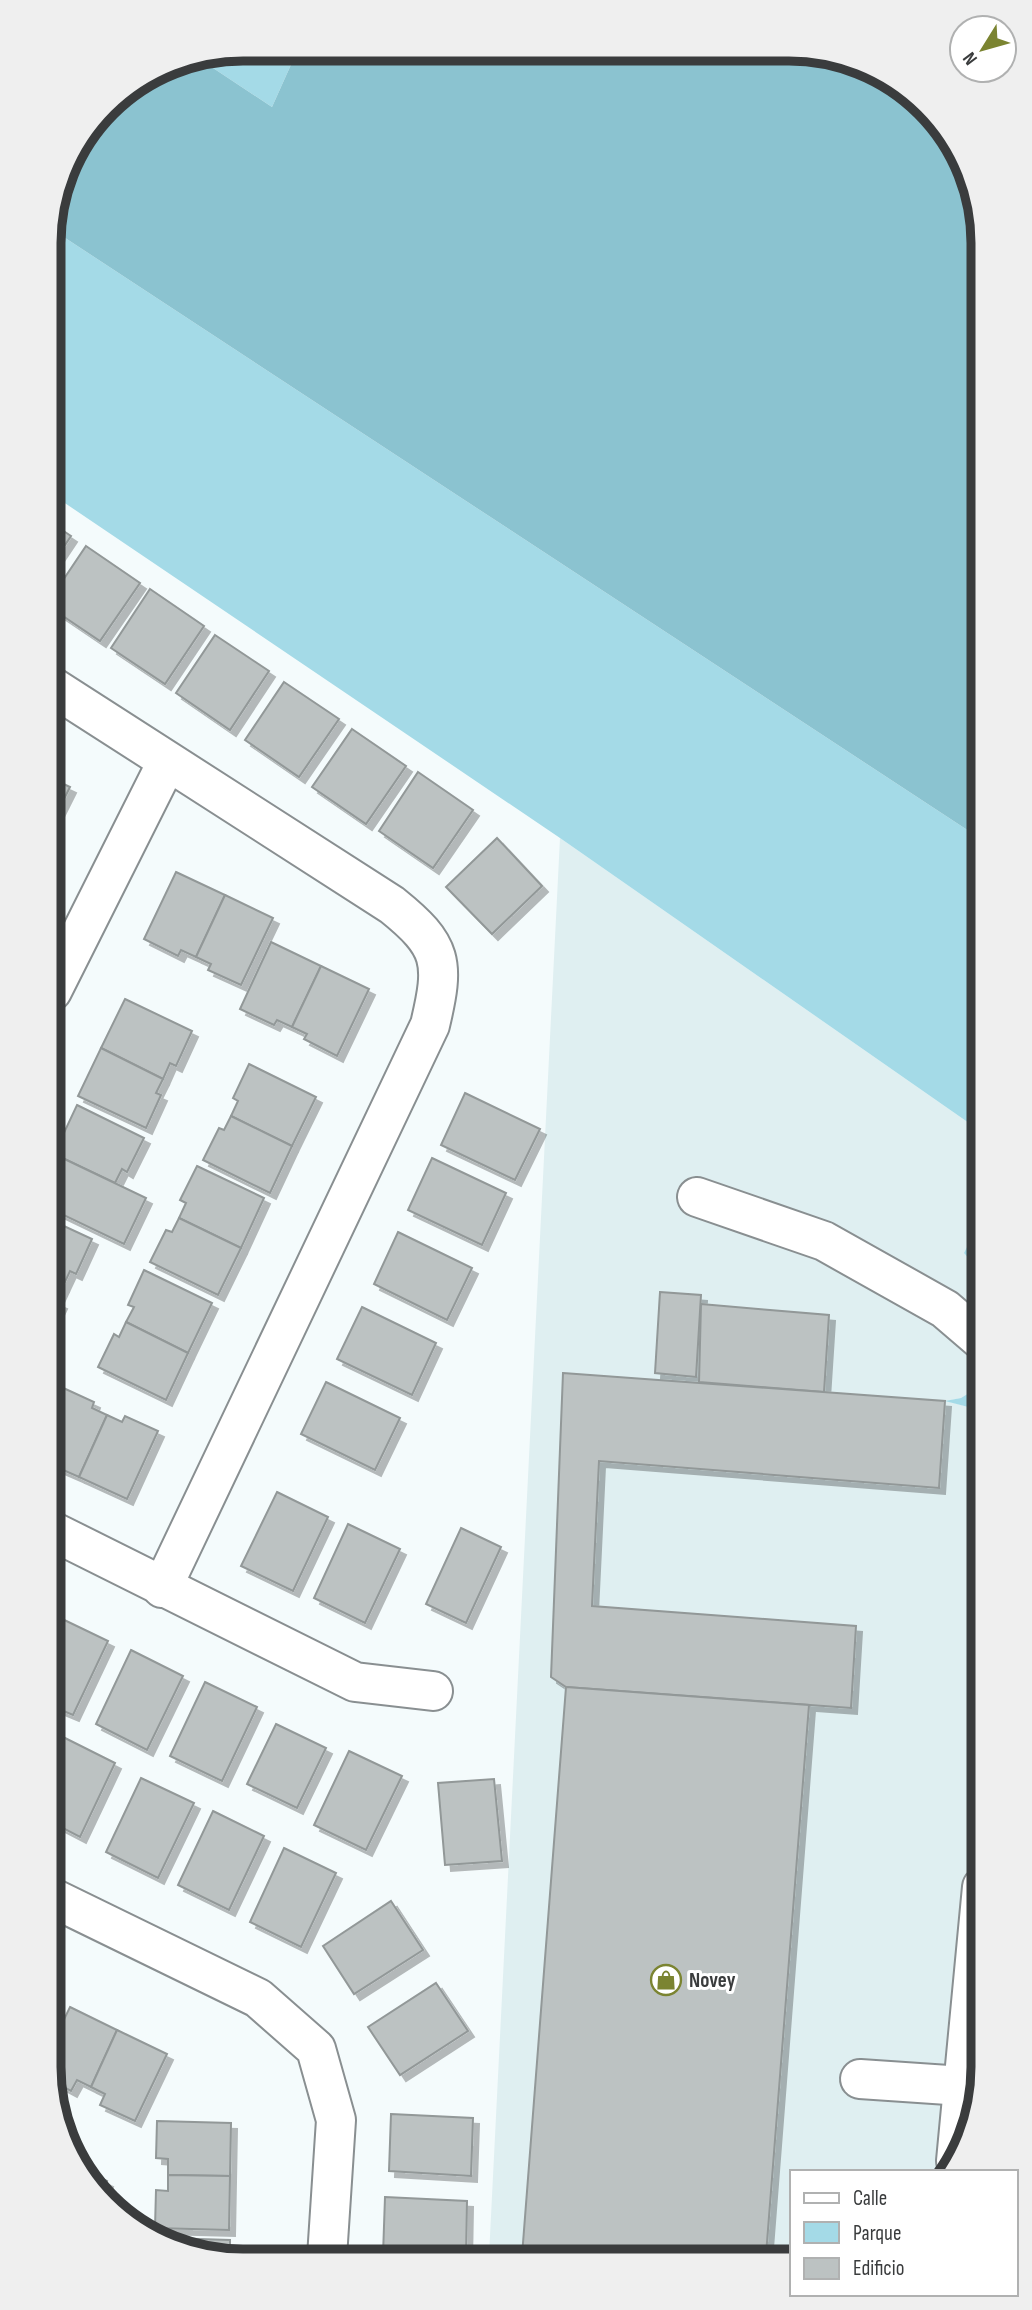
<svg xmlns="http://www.w3.org/2000/svg" width="1032" height="2310" font-family="'Sofia Sans Condensed',sans-serif">
<style>
.built{fill:#dfeff1}
.green{fill:#a4dae7}
.forest{fill:#8bc3d0}
.building{fill:#bcc2c2;stroke:#929898;stroke-width:2;filter:url(#shadow)}
.lines{fill:none;stroke-linecap:round;stroke-linejoin:round}
.minor-casing{stroke:#898f91;stroke-width:42}
.minor{stroke:#fff;stroke-width:38}
.labels{text-anchor:middle;stroke-width:6;stroke-linejoin:round;paint-order:stroke}
.poi-label{font-size:21px;font-weight:bold;fill:#3a3c3d;stroke:#fff;text-anchor:start}
.rim{fill:none;stroke:#3a3c3d;stroke-width:9}
</style>
<defs>
<filter id="shadow"><feDropShadow dx="6" dy="6" stdDeviation="0" flood-color="#0004"/></filter>
</defs>
<rect width="100%" height="100%" fill="#f4fbfc"/>
<!-- built -->
<path class="built" d="M560 838 979 1130 980 1220 964 1253 980 1272V1386L961 1398 947 1401 980 1410 982 1887 949 2172H792V2255L489 2256Z"/>
<!-- green -->
<g class="green">
<path d="M243 49H298L272 107 198 58Z"/>
<path d="M50 228 978 837 979 1130 560 838 50 493Z"/>
<path d="M980 1220V1272L964 1253Z"/>
<path d="M980 1386V1410L945 1401 961 1398Z"/>
</g>
<!-- forest -->
<path class="forest" d="M298 49 826 53 917 97 976 193 977 303 973 311 977 319 978 837 50 228 69 157 115 97 169 64 198 58 272 107Z"/>
<!-- building -->
<g class="building">
<path d="M50 522 71 536 51 566Z"/>
<path d="M86 546 140 583 100 641 51 608V598Z"/>
<path d="M150 589 204 626 165 684 111 648Z"/>
<path d="M215 635 269 671 230 730 176 693Z"/>
<path d="M284 682 339 719 299 777 245 740Z"/>
<path d="M352 729 406 766 366 824 312 787Z"/>
<path d="M418 772 473 810 433 868 379 831Z"/>
<path d="M51 778 70 787 51 825Z"/>
<path d="M497 838 542 886 492 934 446 887Z"/>
<path d="M176 872 225 895 196 957 181 950 178 956 144 939Z"/>
<path d="M225 895 273 918 241 985 208 970 211 964 196 957Z"/>
<path d="M271 942 321 966 292 1027 277 1020 274 1025 240 1009Z"/>
<path d="M321 966 369 989 337 1056 304 1039 307 1034 292 1027Z"/>
<path d="M125 999 192 1031 176 1066 170 1063 163 1079 101 1048Z"/>
<path d="M101 1048 163 1079 156 1093 161 1095 146 1128 78 1096Z"/>
<path d="M249 1064 316 1097 292 1146 231 1116 238 1101 233 1098Z"/>
<path d="M465 1093 540 1129 515 1180 441 1145Z"/>
<path d="M77 1105 144 1138 127 1172 122 1169 115 1183 54 1154Z"/>
<path d="M231 1116 292 1146 270 1193 203 1160 219 1128 224 1130Z"/>
<path d="M54 1154 146 1198 124 1244 53 1210Z"/>
<path d="M432 1158 506 1193 482 1245 408 1210Z"/>
<path d="M197 1166 264 1198 241 1248 179 1218 186 1203 180 1200Z"/>
<path d="M179 1218 241 1248 218 1295 150 1262 166 1230 172 1232Z"/>
<path d="M53 1221 92 1239 76 1274 70 1271 63 1286 53 1282Z"/>
<path d="M398 1232 472 1268 447 1320 374 1284Z"/>
<path d="M144 1270 212 1303 188 1353 126 1322 134 1307 128 1305Z"/>
<path d="M53 1282 63 1286 56 1301 61 1303 53 1320Z"/>
<path d="M660 1292 701 1295 696 1377 655 1373Z"/>
<path d="M701 1304 829 1315 824 1392 699 1382Z"/>
<path d="M362 1307 436 1343 412 1395 337 1359Z"/>
<path d="M126 1322 188 1353 166 1400 98 1367 114 1334 119 1337Z"/>
<path d="M563 1373 945 1401 939 1488 599 1461 592 1606 856 1626 851 1708 566 1687 551 1677Z"/>
<path d="M326 1382 400 1418 375 1470 301 1434Z"/>
<path d="M59 1386 94 1402 92 1408 107 1415 79 1477 54 1466 53 1400Z"/>
<path d="M107 1415 122 1422 125 1416 158 1431 127 1499 79 1477Z"/>
<path d="M277 1492 328 1517 293 1591 241 1566Z"/>
<path d="M348 1524 400 1549 365 1623 314 1598Z"/>
<path d="M461 1528 501 1547 466 1623 426 1604Z"/>
<path d="M56 1616 108 1641 73 1715 54 1707V1621Z"/>
<path d="M131 1650 183 1676 147 1750 96 1724Z"/>
<path d="M205 1682 257 1707 222 1781 170 1756Z"/>
<path d="M566 1687 809 1705 766 2255 522 2256Z"/>
<path d="M276 1724 326 1748 297 1808 247 1784Z"/>
<path d="M63 1737 115 1763 80 1837 55 1824V1756Z"/>
<path d="M349 1751 402 1776 366 1850 314 1825Z"/>
<path d="M141 1778 194 1803 158 1878 106 1852Z"/>
<path d="M494 1779 502 1861 445 1865 438 1783Z"/>
<path d="M213 1811 264 1836 229 1910 178 1885Z"/>
<path d="M284 1848 336 1873 301 1947 250 1922Z"/>
<path d="M391 1901 423 1950 354 1994 323 1946Z"/>
<path d="M436 1983 468 2031 400 2075 368 2027Z"/>
<path d="M70 2007 117 2030 91 2087 77 2080 71 2091 56 2083 55 2038Z"/>
<path d="M117 2030 167 2054 135 2121 100 2105 105 2094 91 2087Z"/>
<path d="M391 2114 473 2118 471 2176 389 2171Z"/>
<path d="M157 2121 231 2123 230 2176 168 2175V2159L156 2158Z"/>
<path d="M90 2173 107 2181 102 2192Z"/>
<path d="M168 2175 230 2176 229 2230 155 2228 156 2190 168 2191Z"/>
<path d="M385 2197 467 2201 466 2256 383 2255Z"/>
<path d="M166 2238 230 2240V2257H206Z"/>
</g>
<g class="lines">
<!-- minor casing -->
<g class="minor-casing">
<g id="minor">
<path d="M51 686 392 905C443 946 445 962 430 1025L162 1588"/>
<path d="M52 991 167 762"/>
<path d="M697 1197 824 1241 945 1309 980 1339"/>
<path d="M54 1532 355 1682 433 1691"/>
<path d="M55 1899 258 1998 316 2049 336 2120 327 2257"/>
<path d="M860 2079 963 2086"/>
<path d="M956 2161 982 1887"/>
</g>
</g>
<!-- minor -->
<use href="#minor" class="minor"/>
</g>
<!-- icons -->
<defs>
<g id="shop-ring" transform="scale(1.575)"><circle r="9.5" fill="#fff" stroke="#7b8431" stroke-width="1.5"/><path d="M-5-2.5h2.3a2.7 3.5 0 0 1 5.4 0H5L5.5 6h-11ZM-1.5-2.5h3a1.5 2.3 0 0 0-3 0Z" fill="#7b8431"/></g>
</defs>
<g fill-rule="evenodd">
<use href="#shop-ring" x="666" y="1980"/>
</g>
<g class="labels">
<!-- poi labels -->
<g class="poi-label">
<text x="689" y="1987">Novey</text>
</g>
</g>
<!-- crop -->
<path d="M0 0H1032V2310H0ZM243 61H789A182 182 0 0 1 971 243V2067A182 182 0 0 1 789 2249H243A182 182 0 0 1 61 2067V243A182 182 0 0 1 243 61Z" fill="#efefef" fill-rule="evenodd"/>
<path class="rim" d="M243 61H789A182 182 0 0 1 971 243V2067A182 182 0 0 1 789 2249H243A182 182 0 0 1 61 2067V243A182 182 0 0 1 243 61Z"/>
<!-- legend -->
<rect x="790" y="2170" width="228" height="126" fill="#ffffff" stroke="#b0b1b1" stroke-width="2"/>
<rect x="804" y="2193" width="35" height="10" fill="#ffffff" stroke="#b0b1b1" stroke-width="2"/>
<text x="853" y="2205" font-size="21" fill="#3a3c3d">Calle</text>
<rect x="804" y="2222" width="35" height="21" fill="#a4dae7" stroke="#b0b1b1" stroke-width="2"/>
<text x="853" y="2240" font-size="21" fill="#3a3c3d">Parque</text>
<rect x="804" y="2258" width="35" height="21" fill="#bcc2c2" stroke="#b0b1b1" stroke-width="2"/>
<text x="853" y="2275" font-size="21" fill="#3a3c3d">Edificio</text>
<!-- north arrow -->
<g transform="translate(983 49) rotate(233)"><circle r="33" fill="#ffffff" stroke="#b0b1b1" stroke-width="2"/>
<path d="M0-5L12 26L0 18L-12 26Z" fill="#7b8431"/>
<text y="-10" font-size="19" font-weight="bold" text-anchor="middle" fill="#3a3c3d">N</text>
</g>
</svg>
